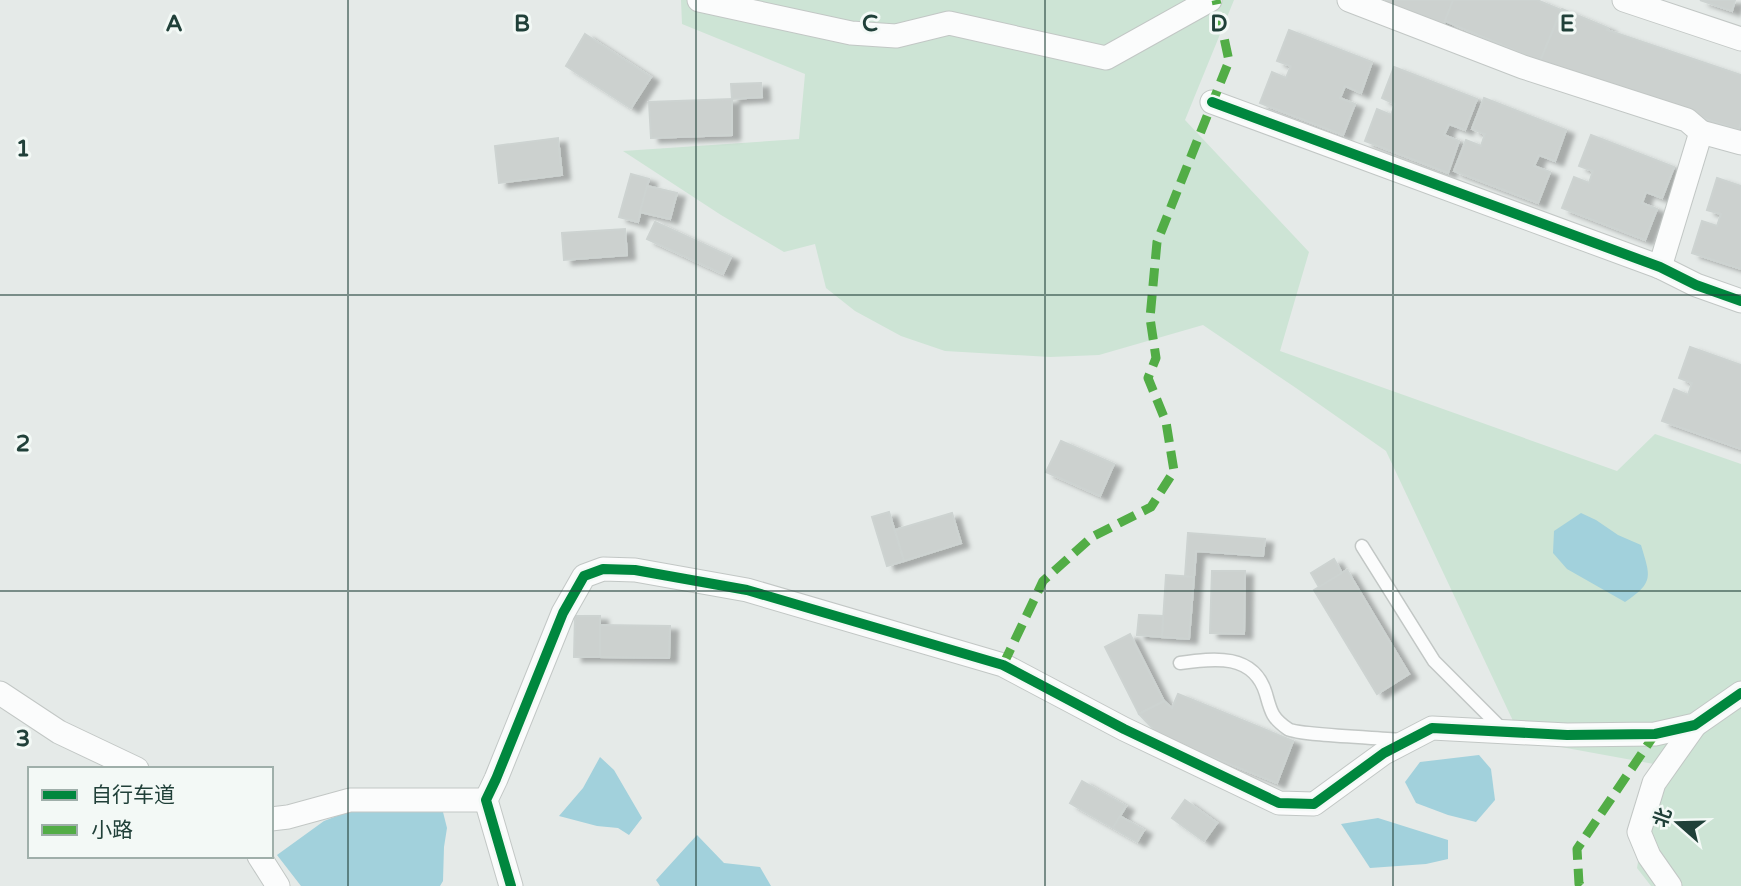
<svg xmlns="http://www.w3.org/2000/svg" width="1741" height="886" font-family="'Varela Round','Noto Sans SC',sans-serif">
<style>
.green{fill:#cde4d5}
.water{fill:#a2d1dc}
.building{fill:#ccd1cf;stroke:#cdd3d1;stroke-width:2;filter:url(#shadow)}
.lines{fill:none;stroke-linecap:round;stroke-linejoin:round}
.lane-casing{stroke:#c2c7c5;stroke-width:15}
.street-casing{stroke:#c2c7c5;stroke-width:25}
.lane{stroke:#fbfcfc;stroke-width:12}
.street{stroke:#fbfcfc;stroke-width:23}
.quiet{stroke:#52ad46;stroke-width:9;stroke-dasharray:18 9;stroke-linecap:butt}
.cycleway-casing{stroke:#f3f9f6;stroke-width:15}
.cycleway{stroke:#00873e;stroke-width:10}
.grid{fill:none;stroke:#204039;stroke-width:2;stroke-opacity:0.55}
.grid-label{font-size:23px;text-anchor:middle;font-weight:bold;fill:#204039;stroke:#f3f9f6;stroke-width:6;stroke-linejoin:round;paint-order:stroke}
</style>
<defs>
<filter id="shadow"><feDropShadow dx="8" dy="4.5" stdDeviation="2" flood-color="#0004"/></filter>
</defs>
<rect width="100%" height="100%" fill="#e5eae8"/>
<!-- green -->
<path class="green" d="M681 0H1234L1185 120 1309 252 1280 351 1617 471 1655 434 1741 464V886H1651L1637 868 1654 764 1522 740 1386 451 1296 388 1203 325 1099 355 1050 357 945 351 901 336 855 311 826 288 815 244 784 252 721 215 623 151 799 139 805 74 682 24Z"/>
<!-- water -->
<g class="water">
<path d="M1581 513 1596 520 1618 535 1641 545C1650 576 1655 582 1625 602L1567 569 1553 553 1554 531Z"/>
<path d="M1479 755 1491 769 1495 800 1476 822 1448 815 1416 803 1405 782 1420 762Z"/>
<path d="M600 757 614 770 642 818 629 835 618 828 597 826 559 816 583 788Z"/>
<path d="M442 808 447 828 444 847 443 881 440 886H301L277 855 324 821 355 809Z"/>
<path d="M1378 818 1448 840V859L1426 864 1370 868 1341 824Z"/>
<path d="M697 835 724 863 760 867 771 886H660L656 880Z"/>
</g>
<!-- building -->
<g class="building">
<path d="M1386 0H1453L1442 29 1384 5Z"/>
<path d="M1453 0H1537L1561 10 1540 61 1445 21Z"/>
<path d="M1700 0H1735L1732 11Z"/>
<path d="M1562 9 1608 28 1607 30 1741 75V123L1739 130 1587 80 1540 61Z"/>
<path d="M1289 30 1372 62 1361 93 1345 86 1340 98 1355 104 1343 135 1260 103 1272 72 1286 78 1291 66 1277 61Z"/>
<path d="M585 34 651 77 631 108 566 66Z"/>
<path d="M1394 67 1477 99 1465 130 1449 124 1444 135 1459 141 1448 173 1365 141 1377 109 1391 115 1395 104 1382 98Z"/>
<path d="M761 83 762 97 732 99 731 84Z"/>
<path d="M1484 98 1566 130 1555 161 1539 155 1534 166 1550 172 1538 203 1454 171 1466 140 1481 146 1485 134 1472 129Z"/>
<path d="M732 99V135L651 138 649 102Z"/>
<path d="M1591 135 1674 167 1662 198 1646 192 1642 203 1657 209 1645 240 1562 208 1574 177 1589 183 1593 171 1579 166Z"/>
<path d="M558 138 562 175 499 183 495 146Z"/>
<path d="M631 174 649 179 638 222 619 217Z"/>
<path d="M1717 178 1741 186V269L1692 253 1702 221 1717 226 1721 214 1707 210Z"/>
<path d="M647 186 677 193 670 219 640 212Z"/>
<path d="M655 222 731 257 723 274 647 239Z"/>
<path d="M625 229 627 255 564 260 562 233Z"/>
<path d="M1690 347 1741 365V449L1662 421 1674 389 1688 395 1692 383 1679 378Z"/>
<path d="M1061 441 1114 464 1100 496 1046 472Z"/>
<path d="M889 512 904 561 887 566 872 517Z"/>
<path d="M952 513 961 543 904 561 895 530Z"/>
<path d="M1188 533 1265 539 1263 556 1196 551 1194 577 1185 576Z"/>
<path d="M1334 559 1342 573 1319 587 1311 573Z"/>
<path d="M1347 570 1409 674 1377 694 1314 590Z"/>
<path d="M1212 571H1245L1244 634 1210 633Z"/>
<path d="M1166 575 1194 577 1189 639 1162 637Z"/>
<path d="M1139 615 1163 616 1162 637 1137 635Z"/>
<path d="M575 616H600V657H574Z"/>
<path d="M600 625 670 626 669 658 600 657Z"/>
<path d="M1130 634 1164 701 1139 714 1105 647Z"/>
<path d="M1178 694 1293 741 1277 783 1160 736 1139 714 1164 701 1172 708Z"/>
<path d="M1082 781 1126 806 1113 828 1070 803Z"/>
<path d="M1185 800 1217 823 1204 841 1172 818Z"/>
<path d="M1120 816 1144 830 1137 842 1113 828Z"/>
</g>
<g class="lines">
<!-- lane casing -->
<g class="lane-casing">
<g id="lane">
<path d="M1362 546 1434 661 1505 732"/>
<path d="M1180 663C1214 658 1254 653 1266 694 1271 712 1272 718 1288 729 1297 735 1384 738 1401 740"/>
</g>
</g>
<!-- street casing -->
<g class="street-casing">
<g id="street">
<path d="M699 0 851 33 896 36 949 23 1106 58 1210 0"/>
<path d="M1349 0 1523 67 1687 120 1701 132 1741 143"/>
<path d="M1624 0 1741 39"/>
<path d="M1212 102 1660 267 1696 285 1741 301"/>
<path d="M1660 267 1701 132"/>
<path d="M0 693 59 732 137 769"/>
<path d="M271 819 288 817 350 800H486"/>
<path d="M259 856 278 886"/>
<path d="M511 886 486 800 496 779 563 613 584 576 603 569 635 570 747 590 1003 665 1124 729 1279 803 1314 804 1384 753 1432 728 1567 735 1655 734 1695 725 1741 693"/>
<path d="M1670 886 1649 856 1639 832 1654 783 1695 725"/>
</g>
</g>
<!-- lane -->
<use href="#lane" class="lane"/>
<!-- street -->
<use href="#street" class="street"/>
<!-- quiet -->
<g class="quiet">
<path d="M1003 665 1043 581 1092 537 1151 507 1174 471 1166 422 1148 378 1156 358 1150 318 1157 242 1229 61 1216 0"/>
<path d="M1581 886 1579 884 1577 849 1655 734"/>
</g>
<!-- cycleway casing -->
<g class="cycleway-casing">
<g id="cycleway">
<path d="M1212 102 1660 267 1696 285 1741 301"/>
<path d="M511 886 486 800 496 779 563 613 584 576 603 569 635 570 747 590 1003 665 1124 729 1279 803 1314 804 1384 753 1432 728 1567 735 1655 734 1695 725 1741 693"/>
</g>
</g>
<!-- cycleway -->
<use href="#cycleway" class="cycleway"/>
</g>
<!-- grid -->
<path class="grid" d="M348 0V886M696 0V886M1045 0V886M1393 0V886M0 295H1741M0 591H1741"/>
<g class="grid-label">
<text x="174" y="31">A</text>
<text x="522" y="31">B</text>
<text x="870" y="31">C</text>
<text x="1219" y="31">D</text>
<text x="1567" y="31">E</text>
<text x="23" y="156">1</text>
<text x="23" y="451">2</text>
<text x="23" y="746">3</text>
</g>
<!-- legend -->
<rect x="28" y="767" width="245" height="91" fill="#f3f9f6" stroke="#9fafaa" stroke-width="2"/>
<rect x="42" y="790" width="35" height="10" fill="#00873e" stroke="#9fafaa" stroke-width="2"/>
<text x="91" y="802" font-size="21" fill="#204039">自行车道</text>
<rect x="42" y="825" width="35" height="10" fill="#52ad46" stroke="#9fafaa" stroke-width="2"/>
<text x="91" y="837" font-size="21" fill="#204039">小路</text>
<!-- north arrow -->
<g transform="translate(1678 823) rotate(290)" stroke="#f3f9f6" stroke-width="5" paint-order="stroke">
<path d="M0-5L12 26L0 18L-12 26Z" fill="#204039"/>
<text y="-10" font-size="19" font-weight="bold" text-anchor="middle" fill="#204039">北</text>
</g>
</svg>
